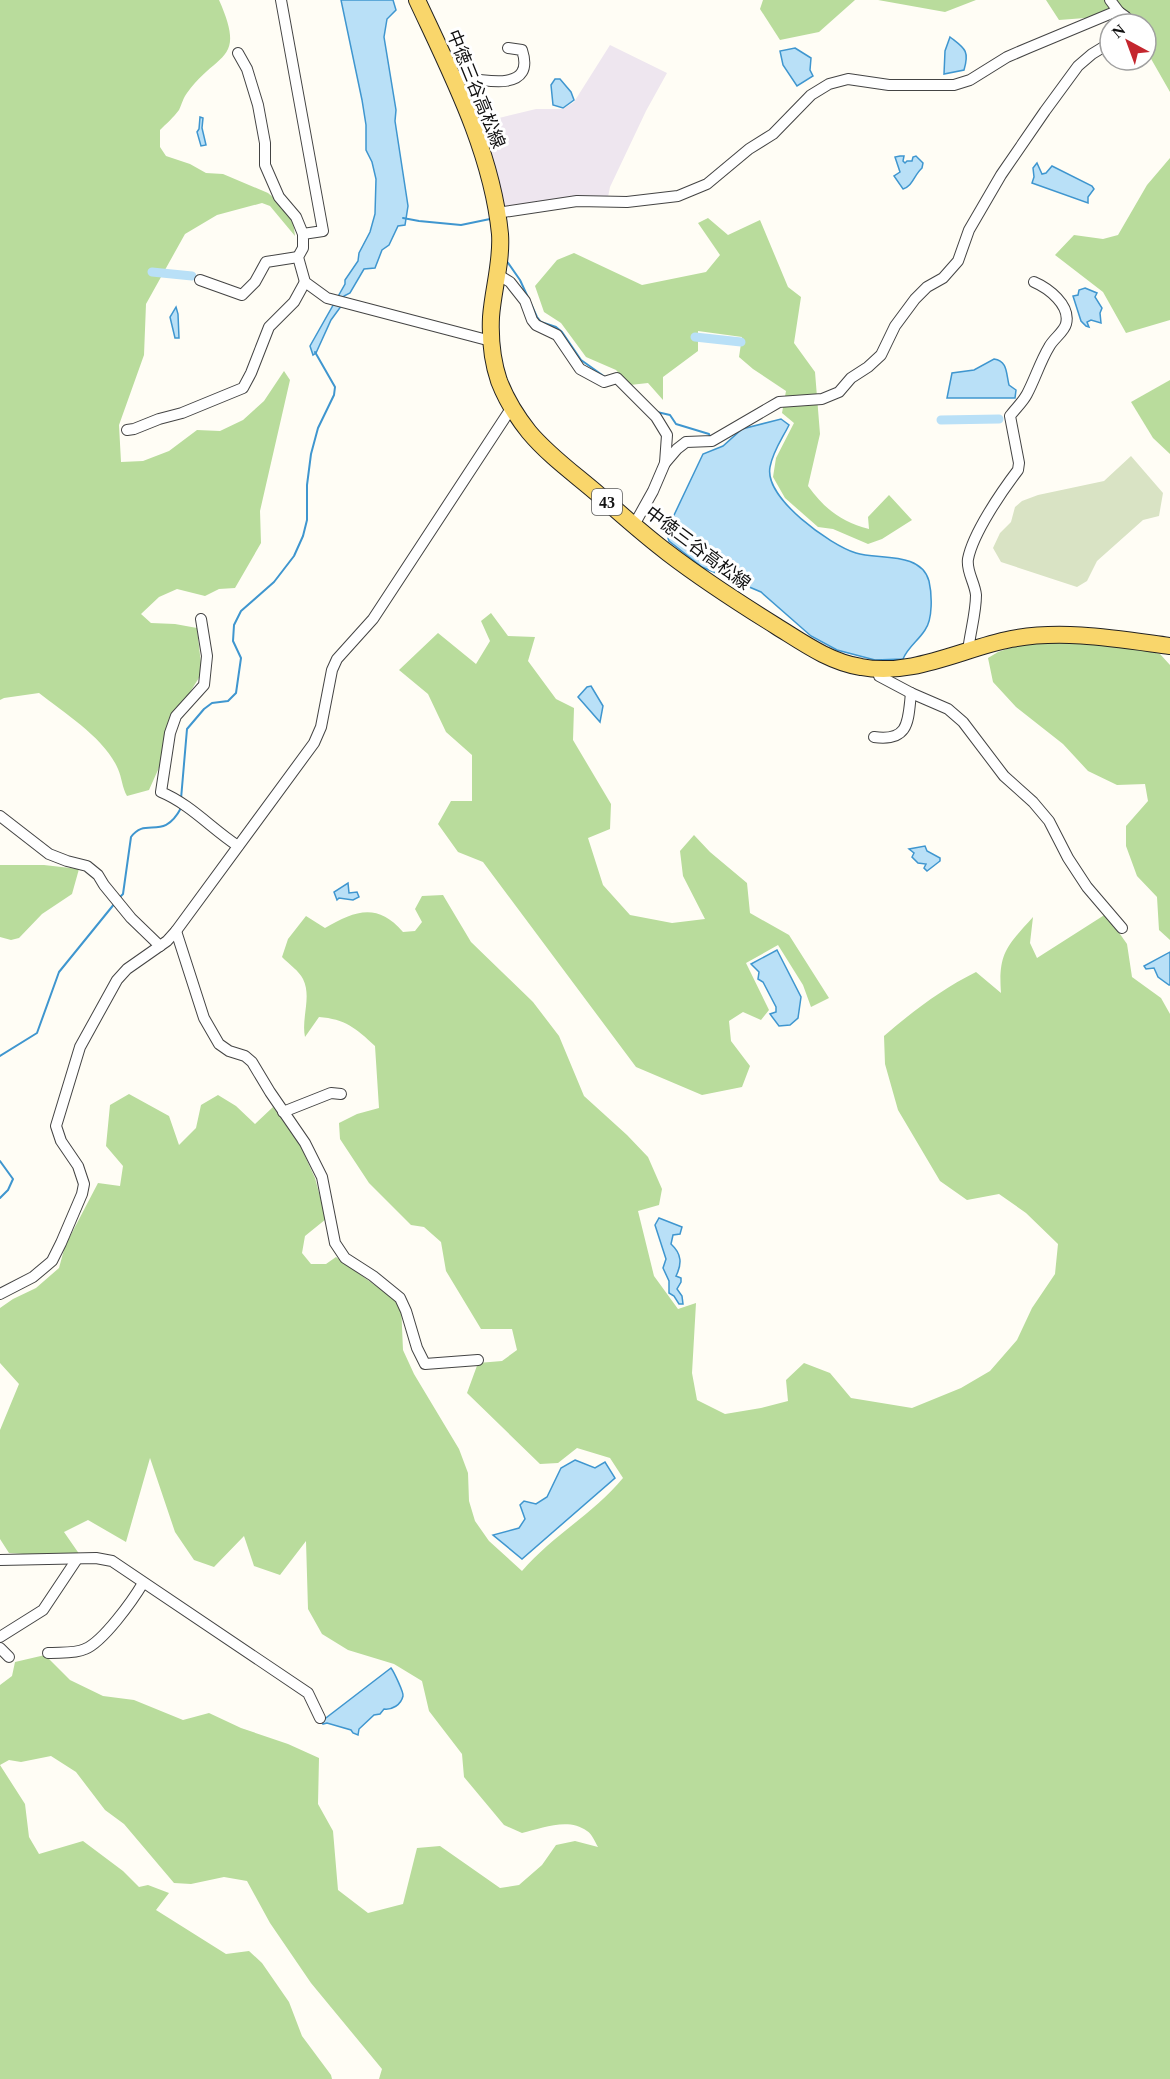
<svg xmlns="http://www.w3.org/2000/svg" width="1170" height="2079" font-family="'Times New Roman','Noto Sans JP',serif">
<style>
.industrial{fill:#eee6ef}
.forest{fill:#b9dc9c}
.cemetery{fill:#d9e3c4}
.water{fill:#b9e0f7;stroke:#3f96cf;stroke-width:1.5}
.lines{fill:none;stroke-linecap:round;stroke-linejoin:round}
.stream{stroke:#3f96cf;stroke-width:2}
.canal{stroke:#b9e0f7;stroke-width:9}
.minor-casing{stroke:#444;stroke-width:12}
.primary-casing{stroke:#222;stroke-width:18}
.minor{stroke:#fff;stroke-width:10}
.primary{stroke:#f9d66b;stroke-width:16}
.labels{text-anchor:middle;stroke-width:6;stroke-linejoin:round;paint-order:stroke}
.shield{fill:#fff;stroke:#585858;stroke-width:1.5}
.shield-label{font-size:16px;font-weight:bold;fill:#111}
.street-label{font-size:18px;fill:#111;stroke:#fff}
</style>
<rect width="100%" height="100%" fill="#fffdf5"/>
<!-- industrial -->
<path class="industrial" d="M610 45 667 73 646 111 610 187 608 197 507 209 500 206 480 126 499 118 536 109H563L574 102Z"/>
<!-- forest -->
<g class="forest">
<path d="M0 0H219C247 63 217 51 187 93 183 98 182 104 179 110 174 117 166 124 160 130V147L166 156 190 164 206 173 223 174 268 193 282 205 293 221 295 236 270 206 262 203 217 215 185 234 146 304 144 355 119 425 121 462 143 461 169 451 197 430 220 431 243 420 264 401 284 371 290 380 260 511 261 543 235 588 219 589 205 596 177 589 159 597 141 614 151 623 175 624 197 628 202 673 180 708 166 752 149 790 127 796C122 787 122 778 118 769 105 738 64 713 39 693L4 698 0 700Z"/>
<path d="M763 0H855L819 32 780 40 760 9Z"/>
<path d="M878 0H976L945 12Z"/>
<path d="M1046 0H1170V92L1146 50V24L1085 18 1059 20Z"/>
<path d="M1170 158V320L1126 333 1103 292 1055 255 1074 235 1103 239 1118 235 1147 185Z"/>
<path d="M708 218 728 235 760 220 788 287 801 297 794 343 815 372 820 434 808 486C825 509 841 522 869 529L868 517 889 495 912 520 882 539 868 544 833 529 818 527 785 498 773 477 776 458 794 423 782 413 786 391 753 369 739 357 742 337 698 331V351L663 377V400L648 383 630 385 616 370 586 357 561 323 544 312 535 286 557 260 574 253 642 285 706 272 720 255 698 223Z"/>
<path d="M1170 380V454L1153 438 1131 402Z"/>
<path d="M491 613 508 636 535 637 528 661 556 699 574 708 573 740 611 804 610 829 588 838 603 885 630 915 672 923 705 919 683 876 680 851 694 835 710 852 747 883 750 913 789 935 829 998 811 1007 803 985 778 945 746 963 769 1010 761 1020 743 1012 729 1021 731 1041 750 1066 742 1087 702 1095 636 1067 483 862 458 852 438 824 451 801H472V755L446 732 428 694 399 670 438 633 476 664 490 641 481 621Z"/>
<path d="M1034 640 1115 644 1160 654 1170 665V940L1159 930 1157 897 1137 876 1126 846V826L1148 801 1145 784 1117 785 1088 771 1063 744 1016 707 993 682 988 658 998 652Z"/>
<path d="M0 865H44L79 869 72 894 42 914 19 938 11 940 0 937Z"/>
<path d="M443 895 471 942 533 1002 559 1036 584 1096 627 1135 648 1157 662 1189 659 1205 638 1211 654 1276 678 1309 696 1303 692 1373 697 1400 725 1414 761 1408 788 1401 786 1380 804 1363 830 1373 851 1398 912 1408 961 1388 990 1371 1017 1340 1032 1308 1055 1274 1058 1244 1026 1213 999 1194 967 1200 940 1181 898 1110 885 1064 884 1036C913 1011 942 989 976 972L1001 993C998 953 1007 946 1033 917L1030 943 1037 958 1106 914 1127 944 1132 977 1161 998 1170 1014V2079H379L382 2069 311 1983 270 1923 247 1881 224 1877 191 1884 174 1883 124 1824 105 1810 76 1772 51 1756 21 1762 9 1760 0 1765 25 1804 29 1837 39 1854 83 1841 123 1871 139 1887 148 1885 169 1893 156 1910 226 1954 249 1951 262 1963 289 2002 302 2036 331 2075 332 2079H0V1685L12 1676 15 1662 45 1655 70 1680 103 1696 134 1700 183 1720 209 1713 241 1728 288 1744 319 1758 318 1804 333 1831 338 1890 368 1913 403 1904 417 1848 440 1846 500 1888 519 1885 542 1865 556 1845 575 1841 598 1847C595 1842 592 1834 587 1831 569 1817 542 1828 522 1833L504 1825 464 1777 462 1754 429 1711 422 1681 394 1664 348 1650 322 1634 308 1609 306 1541 280 1575 254 1566 244 1536 214 1567 194 1560 175 1532 150 1458 126 1542 88 1520 64 1532 82 1558 9 1553 0 1539V1430L19 1384 0 1363V1308L13 1299 36 1288 59 1268 65 1246 98 1183 120 1186 123 1166 106 1146 110 1105 129 1094 169 1116 179 1145 196 1128 201 1105 218 1095 236 1106 255 1124 273 1107 300 1145 315 1178 326 1219 305 1236 302 1253 311 1264H326L336 1257 401 1304 403 1350 414 1374 459 1449 468 1473 469 1501 475 1521 489 1541 522 1571C552 1536 593 1514 623 1478L610 1458 577 1448 558 1463 540 1464 467 1393 478 1363 502 1361 517 1350 512 1329H481L446 1271 441 1242 424 1227 411 1225 369 1183 340 1139 339 1123 357 1114 379 1108 375 1046C356 1028 345 1019 319 1017L305 1037C301 1018 312 997 303 979 299 971 289 964 282 957L288 939 306 916 325 928C355 911 377 902 403 932L415 931 422 922 415 909 422 896Z"/>
</g>
<!-- cemetery -->
<path class="cemetery" d="M1131 456 1163 493 1159 516 1143 520 1097 561 1087 581 1077 587 1001 562 993 548 1000 533 1011 522 1015 507 1022 501 1038 495 1104 481Z"/>
<!-- water -->
<g class="water">
<path d="M341 0H393L396 10 387 19 384 37 396 110 395 121 408 206 405 225 398 226 389 245 382 250 375 268 364 269 350 293 344 296 342 305 331 320 316 353 313 355 310 346 345 284V280L358 261 359 253 370 232 375 214 376 179 372 162 366 150V125L362 100Z"/>
<path d="M950 37C964 48 970 50 964 70L944 74 945 51Z"/>
<path d="M795 48 811 58 810 70 813 76 797 86 783 65 780 51Z"/>
<path d="M555 79H560L571 92 574 100 563 108 553 105 551 85Z"/>
<path d="M200 117 203 118 202 128 206 145 201 146 197 132 199 129Z"/>
<path d="M900 156H904L903 161 905 163 907 161H912L913 157 916 156 923 163 922 168C914 175 913 186 903 189L894 176 900 172 895 157Z"/>
<path d="M1037 163 1042 174 1046 173 1052 166 1092 186 1094 189 1088 197V203L1032 183 1034 177 1033 168Z"/>
<path d="M1085 288 1097 293 1095 297 1102 308 1100 313 1101 323 1091 320 1087 322 1089 327 1086 326 1081 321 1073 296 1078 295 1079 290Z"/>
<path d="M176 307 178 314 179 338H175L170 317Z"/>
<path d="M994 359C1008 361 1006 374 1009 385L1016 390 1015 398H947L952 373 974 370Z"/>
<path d="M781 419 789 425C782 439 773 451 770 467 764 498 830 545 856 553 878 560 921 551 929 581 932 594 933 619 925 630 918 641 908 647 903 659L875 660 837 650 811 636 761 592 702 567 669 541 666 532 703 454 723 446 742 429Z"/>
<path d="M591 686 603 706 600 722 578 697 587 687Z"/>
<path d="M925 846 927 851 940 858V861L927 871 924 868 926 864 918 863 912 857 914 853 909 849Z"/>
<path d="M348 883 349 893 357 892 359 897 353 900 339 898 337 900 334 892Z"/>
<path d="M777 950 801 997 798 1018 790 1025 779 1026 770 1014 776 1012V1007L763 982 758 979 759 972 751 964Z"/>
<path d="M1170 952V985H1169L1158 977 1154 968 1146 969 1144 966Z"/>
<path d="M659 1218 682 1227 680 1234 673 1235 671 1244C682 1254 682 1264 676 1276L681 1278V1282L677 1289 682 1296 683 1304H679L674 1296 669 1293V1281L663 1268 666 1259 655 1225Z"/>
<path d="M575 1460 595 1468 605 1462 615 1478 522 1559 493 1535 519 1528 525 1519 520 1505 524 1501 536 1504 547 1497 561 1468Z"/>
<path d="M391 1668C394 1672 404 1693 403 1696 401 1705 392 1710 384 1709L380 1714 374 1715 359 1729 358 1735 353 1733 351 1730 327 1723 323 1724 322 1721Z"/>
</g>
<g class="lines">
<!-- stream -->
<g class="stream">
<path d="M403 218 419 221 461 225 490 219 491 220"/>
<path d="M506 260 520 280 537 317 541 322 556 327 562 332 581 360 605 377"/>
<path d="M657 412 670 415 676 424 709 434 710 437"/>
<path d="M181 799 187 729 204 709 212 703 228 701 236 693 241 658 233 641 234 625 241 611 274 582 294 556 303 536 307 520V485L311 454 318 428 334 395 335 387 315 352"/>
<path d="M119 898 123 894 131 837C146 816 163 842 181 808"/>
<path d="M0 1056 37 1033 59 972 115 903"/>
<path d="M0 1161 13 1179 8 1190 0 1198"/>
</g>
<!-- canal -->
<g class="canal">
<path d="M152 272 192 276"/>
<path d="M695 337 741 342"/>
<path d="M941 420 999 419"/>
</g>
<!-- minor casing -->
<g class="minor-casing">
<g id="minor">
<path d="M281 0 323 231 303 234V248L298 257 305 282 327 298 491 341"/>
<path d="M1110 0 1119 12"/>
<path d="M238 53 247 69 258 105 265 143V165L279 197 296 217 303 234"/>
<path d="M452 75C476 79 537 96 522 50L508 48"/>
<path d="M497 213 577 201 627 202 678 196 707 184 749 149 773 134 811 95 829 84 848 79 889 85H954L970 80 1007 57 1028 48 1112 13 1119 12 1126 17V24"/>
<path d="M497 274 510 282 525 301 532 320 536 325 557 335 580 369 604 382 617 378 656 417 667 435 665 463"/>
<path d="M200 280 242 295 255 282 266 262 298 257"/>
<path d="M127 430 134 429 159 419 182 413 243 388 251 373 269 327 294 302 305 282"/>
<path d="M634 525 653 491 665 463 677 449 686 442 712 441 779 402 822 399 839 392 851 378 868 367 881 355 895 326 915 299 927 287 943 278 958 261 969 230 1001 175 1045 111 1078 66 1092 54 1110 43"/>
<path d="M201 619 207 656 204 685 176 716 170 733 161 792C190 804 212 829 238 846"/>
<path d="M968 651C970 633 976 613 976 595 975 583 966 571 968 559 973 533 1002 491 1018 470L1019 463 1010 416C1015 409 1023 402 1027 394 1035 379 1040 362 1049 347 1053 339 1064 332 1066 324 1071 305 1048 288 1034 282"/>
<path d="M878 670 879 676 911 693 948 709 963 722 1004 776 1033 802 1049 821 1068 858 1087 887 1122 928"/>
<path d="M874 737C910 742 908 720 911 693"/>
<path d="M0 816 49 854 67 861 87 866 98 875 104 885 131 918 160 946"/>
<path d="M176 931 204 1018 219 1044 229 1051 245 1056 252 1062 270 1092 305 1143 322 1177 335 1243 345 1258 373 1276 400 1298 406 1311 417 1348 425 1364 478 1360"/>
<path d="M283 1112 331 1093 341 1094"/>
<path d="M0 1294 33 1277 52 1261 61 1243 82 1194 84 1184 78 1166 61 1141 56 1126 80 1047 117 980 127 969 167 941 176 931 314 743 321 727 332 670 337 659 373 619 512 407"/>
<path d="M0 1560 96 1558 112 1561 308 1693 320 1718"/>
<path d="M0 1637 43 1610 77 1559"/>
<path d="M0 1648 9 1657"/>
<path d="M48 1653C60 1652 75 1654 85 1649 103 1642 133 1600 143 1583"/>
</g>
</g>
<!-- primary casing -->
<g class="primary-casing">
<path id="primary" d="M417 0C451 73 492 152 500 234 502 262 493 289 491 317 490 338 492 360 499 381 506 399 517 417 529 432 549 456 576 475 599 495 622 515 644 535 668 553 702 579 739 603 776 626 802 642 829 662 861 667 912 677 961 649 1011 639 1063 629 1118 639 1170 646"/>
</g>
<!-- minor -->
<use href="#minor" class="minor"/>
<!-- primary -->
<use href="#primary" class="primary"/>
</g>
<g class="labels">
<!-- shield labels -->
<rect class="shield" x="592" y="489" width="30" height="26" rx="4.5"/>
<g class="shield-label">
<text x="607" y="508">43</text>
</g>
<!-- street labels -->
<g class="street-label">
<text transform="translate(476 89) rotate(68)" y="6">中徳三谷高松線</text>
<text transform="translate(698 548) rotate(37)" y="6">中徳三谷高松線</text>
</g>
</g>
<!-- north arrow -->
<g transform="translate(1128 42) rotate(319)"><circle r="28" fill="#ffffff" stroke="#a0a0a0" stroke-width="1.5"/>
<path d="M0-4.5L10 22L0 15L-10 22Z" fill="#c4262e"/>
<text y="-9" font-size="16" font-weight="bold" text-anchor="middle" fill="#111111">N</text>
</g>
</svg>
